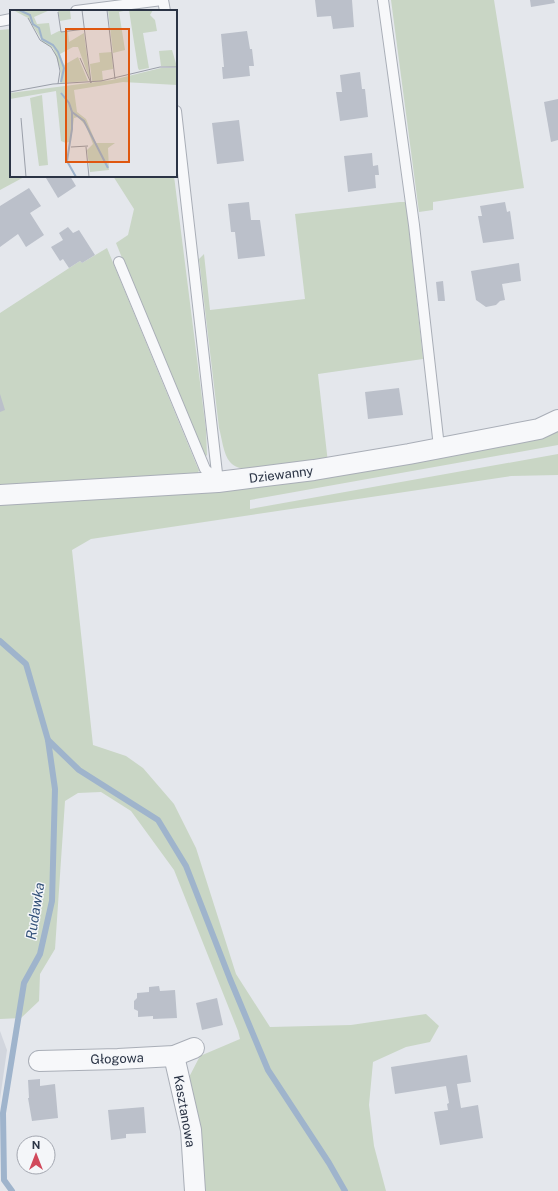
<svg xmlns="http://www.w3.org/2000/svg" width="558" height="1191" font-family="'Public Sans',sans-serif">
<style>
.built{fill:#d2d6de}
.green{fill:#c9d6c5}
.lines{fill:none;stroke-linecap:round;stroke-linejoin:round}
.stream{stroke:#9fb4cc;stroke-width:6}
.building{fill:#bbc0ca}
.service-casing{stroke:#a9aeb7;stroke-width:12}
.minor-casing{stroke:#a9aeb7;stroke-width:22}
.service{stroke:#f7f8fa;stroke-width:10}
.minor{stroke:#f7f8fa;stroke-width:20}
.labels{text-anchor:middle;stroke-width:3;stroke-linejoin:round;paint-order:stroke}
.street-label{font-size:13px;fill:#2b3445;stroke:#f4f6f9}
.water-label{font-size:14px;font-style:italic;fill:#34527a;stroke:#f4f6f9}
.inset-river{fill:none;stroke:#9fb4cc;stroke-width:2}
.inset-road{fill:none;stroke:#9a9fa9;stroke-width:1}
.view{fill:#df570f;fill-opacity:0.15;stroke:#df570f;stroke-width:2}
.inset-edge{fill:none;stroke:#2b3445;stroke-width:2}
</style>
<rect width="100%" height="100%" fill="#e4e7ec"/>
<!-- built -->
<path class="built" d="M0 1031 7 1050 0 1099Z"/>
<!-- green -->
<g class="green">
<path d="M391 0H494L524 188 433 202V210L419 212Z"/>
<path d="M11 29V176H26L0 190V30Z"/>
<path d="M113 176H174L206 430 207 455 205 457 200 450 116 243 128 235 134 209Z"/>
<path d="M400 202H406L423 359 318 374 328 463 248 470C242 469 234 467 230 462 223 454 222 438 219 428L199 259 204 254 210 310 305 299 295 214Z"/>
<path d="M107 248 197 466 199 470 197 476 0 488V313L80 261 82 263Z"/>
<path d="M558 426V445L250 500V509L558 454V475L511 476 91 539 72 550 93 745 126 756 143 768 174 804 196 848 236 974 270 1027 351 1025 426 1014 439 1026 430 1042 406 1047 373 1062 369 1105 374 1146 386 1191H200L186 1083 200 1056 240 1039 238 1031 174 870 131 811 101 792 78 793 65 801 55 949 40 974 39 1001 21 1018 0 1019V503L40 500Z"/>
</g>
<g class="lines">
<!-- stream -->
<g class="stream">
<path d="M0 641 26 664 48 740 55 789 52 901 40 954 24 983 3 1113 4 1180 12 1191"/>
<path d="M48 740 79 770 158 820 186 866 230 979 268 1070 329 1163 345 1191"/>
</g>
</g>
<!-- building -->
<g class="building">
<path d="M315 0H352L354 27 333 29 331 16 317 17Z"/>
<path d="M530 0H554L555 3 531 7Z"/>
<path d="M247 31 250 49H252L254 66H249L250 76 223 79 222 67H224L221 34Z"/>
<path d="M360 72 362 89H365L368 117 340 121 336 92H342L340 75Z"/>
<path d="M558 99V140L551 142 544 102Z"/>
<path d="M239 120 244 161 217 164 212 123Z"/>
<path d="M372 153 373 166 378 165 379 175H375L376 188 348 192 344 156Z"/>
<path d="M48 176H70L76 186 58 198 46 178Z"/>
<path d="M29 188 41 206 30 213 44 235 26 247 18 234 0 247V206Z"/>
<path d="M249 202 251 220H260L265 256 238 259 235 232H231L228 204Z"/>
<path d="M505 202 507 212 510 211 514 239 483 243 478 216H482L480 206Z"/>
<path d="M68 227 73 233 79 230 95 255 82 263 80 261 69 268 63 259 60 261 51 247 63 240 59 233Z"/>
<path d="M519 263 521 281 502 284 505 300 500 301 496 305 486 307 476 300 471 271Z"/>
<path d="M443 281 445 301H438L436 282Z"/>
<path d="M399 388 403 415 368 419 365 392Z"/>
<path d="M0 394 5 410 0 412Z"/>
<path d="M159 986 160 991 175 990 177 1018 153 1019V1016L138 1017V1011L134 1009V1001L137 998V993L149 992V987Z"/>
<path d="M217 998 223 1025 202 1030 196 1003Z"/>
<path d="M467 1055 471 1082 457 1084 461 1108 478 1105 483 1138 440 1145 434 1112 448 1110 447 1104 449 1103 446 1086 395 1094 391 1067Z"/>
<path d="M40 1079V1086L55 1084 58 1118 32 1121 28 1098H29L28 1080Z"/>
<path d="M144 1107 146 1133 126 1134V1138L111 1140 108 1110Z"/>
</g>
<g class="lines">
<!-- service casing -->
<g class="service-casing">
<g id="service">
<path d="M163 0 165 11"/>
<path d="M383 0 414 225 439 447"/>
<path d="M76 11 162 0"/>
<path d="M0 21 11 19"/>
<path d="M119 262 205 469 218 482 176 111"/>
</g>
</g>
<!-- minor casing -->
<g class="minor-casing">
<g id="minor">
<path d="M0 495 218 482 314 470 409 454 539 429 558 420"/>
<path d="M174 1056 191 1130 195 1191"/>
<path d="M39 1061 118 1059 174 1056 194 1048"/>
</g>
</g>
<!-- service -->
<use href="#service" class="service"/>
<!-- minor -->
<use href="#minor" class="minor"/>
</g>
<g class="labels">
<!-- street labels -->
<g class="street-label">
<text transform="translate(281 474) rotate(-7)" y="5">Dziewanny</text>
<text transform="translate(117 1058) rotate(-2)" y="5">Głogowa</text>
<text transform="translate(185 1111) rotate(80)" y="5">Kasztanowa</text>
</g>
<!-- water labels -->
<g class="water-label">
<text transform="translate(35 911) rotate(-81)" y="5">Rudawka</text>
</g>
</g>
<!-- overview -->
<g transform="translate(10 10)">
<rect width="167" height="167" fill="#e4e7ec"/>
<path d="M3 0H40L24 7 27 14 39 13 41 25 49 21 58 22 59 32 74 23 80 70 68 37H63L50 44 54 55 68 47 78 71 50 73 51 61 43 38 33 32 18 8ZM60 0 61 9 50 11 48 1ZM98 0H118L109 2 115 40 103 43ZM119 0H143L140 5 145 10 147 21 133 23 139 58 129 60 128 58ZM162 40 167 57 151 56 149 41ZM102 42 103 59 92 61 93 71H82L80 54 90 52 89 43ZM151 58H167V75L113 72 64 80 67 102 76 109 86 133H105L98 138 99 160 80 162 77 140 83 134 76 116 68 107 64 108 61 131 56 133 51 131 46 81 0 89V83L102 70ZM32 85 38 155 29 156 20 88Z" fill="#c9d6c5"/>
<path class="inset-river" d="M9 0 20 5 23 14 29 18 32 29 43 35 48 42 54 58 51 72M51 83 59 93 62 102V119L57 151 66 167M62 102 74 111 98 158"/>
<path class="inset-road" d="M97 0 105 69M48 2 51 22 75 19M18 8 30 30 41 37 47 47 50 61 48 74M70 48 81 73 72 0M0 82 43 74 91 71 150 57H167M11 108 16 167M61 137 78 136M76 137 79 167"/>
<path class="view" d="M56 19H119V152H56Z"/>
<rect width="167" height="167" class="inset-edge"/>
</g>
<!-- north arrow -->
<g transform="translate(36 1155)"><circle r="19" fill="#f4f6f9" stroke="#a4a8b1"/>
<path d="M0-3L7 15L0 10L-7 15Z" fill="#d1495b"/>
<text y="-6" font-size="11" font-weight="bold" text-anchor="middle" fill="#2b3445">N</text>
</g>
</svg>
